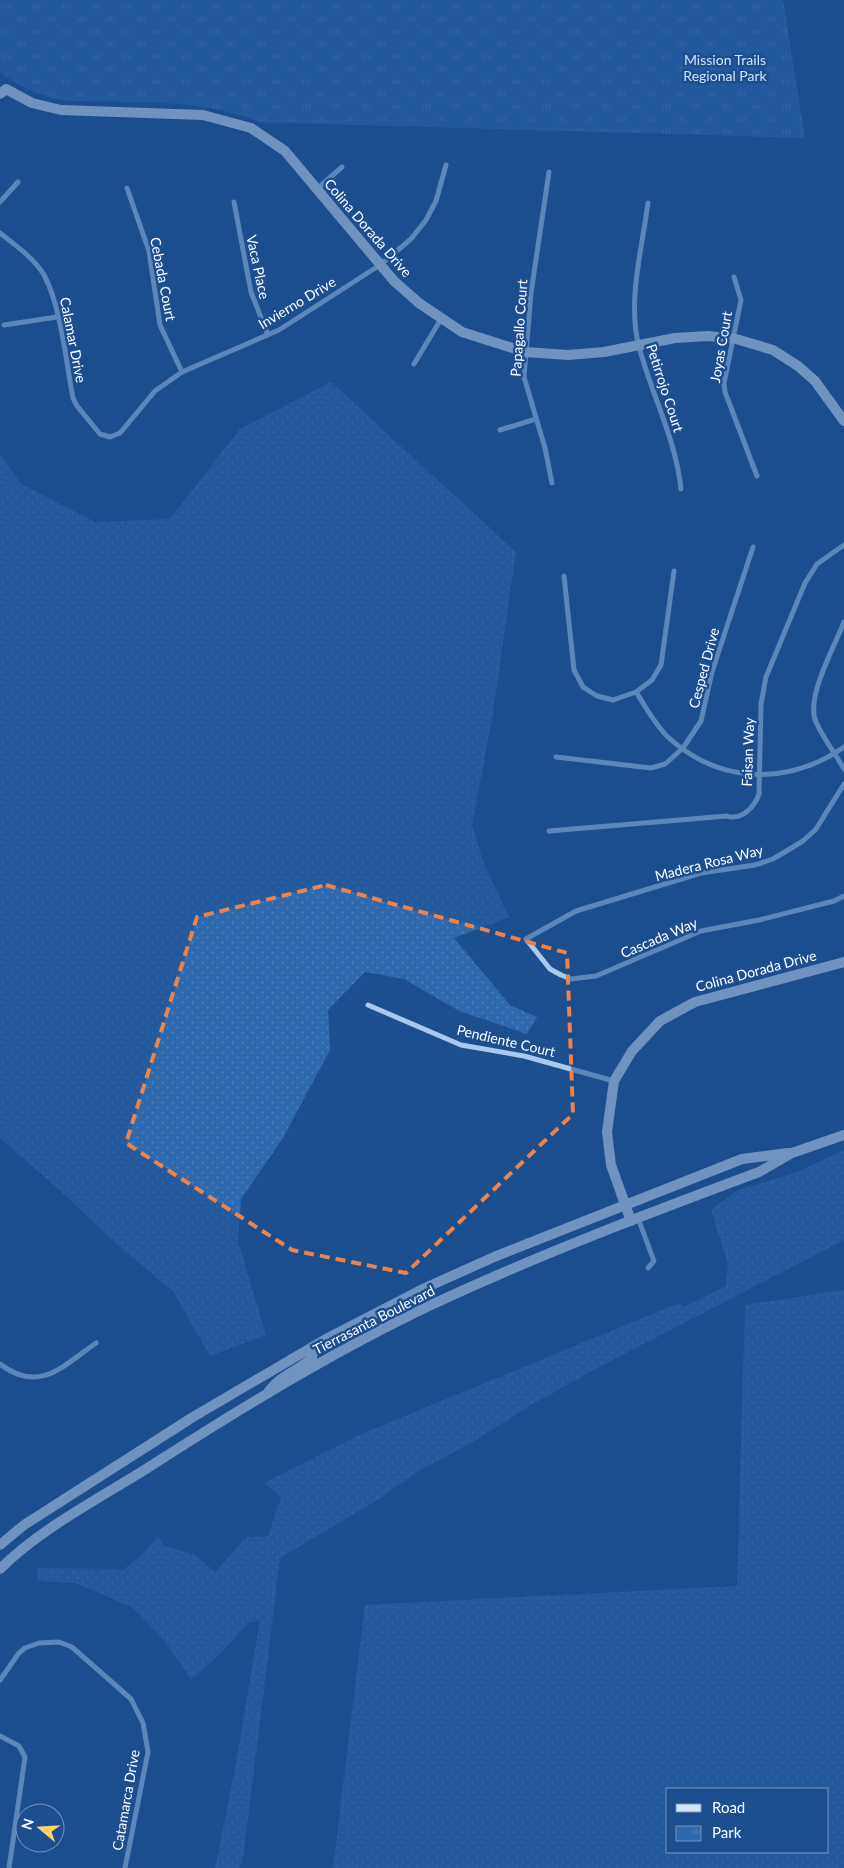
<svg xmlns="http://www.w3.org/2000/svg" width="844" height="1868" font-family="Lato,sans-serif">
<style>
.grass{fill:url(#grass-dots);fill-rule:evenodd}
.park{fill:url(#park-tufts)}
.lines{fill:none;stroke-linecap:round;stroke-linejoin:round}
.street{stroke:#a9c9ee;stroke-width:5}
.secondary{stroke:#d6e6fa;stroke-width:10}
.marked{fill:none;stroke:#ee8249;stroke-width:4;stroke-dasharray:10 6;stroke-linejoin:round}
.labels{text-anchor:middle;stroke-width:5;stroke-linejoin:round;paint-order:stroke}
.park-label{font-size:14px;fill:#cfe3fa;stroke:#1b4f8f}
.street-label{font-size:14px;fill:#fff;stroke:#1b4f8f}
</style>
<defs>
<pattern id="grass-dots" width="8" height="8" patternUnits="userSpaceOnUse" patternTransform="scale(1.25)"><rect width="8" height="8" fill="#2e69ad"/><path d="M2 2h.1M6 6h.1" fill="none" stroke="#4d80b9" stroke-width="1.8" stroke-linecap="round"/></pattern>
<pattern id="park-tufts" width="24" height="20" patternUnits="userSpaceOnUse" patternTransform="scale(1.25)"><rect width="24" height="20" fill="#2e69ad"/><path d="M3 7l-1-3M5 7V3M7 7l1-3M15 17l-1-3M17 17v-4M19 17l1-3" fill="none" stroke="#4d80b9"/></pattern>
</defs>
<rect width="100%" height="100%" fill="#1b4f8f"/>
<!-- grass -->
<g class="grass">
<path d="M331 382 516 552 492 719 472 825 484 864 509 917 454 938 510 1005 537 1017 527 1034 459 1011 404 979 365 972 328 1010 330 1050 283 1138 241 1199 238 1241 266 1335 210 1356 173 1291 121 1248 63 1193 0 1138V454L21 484 95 522 170 519 240 429Z"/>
<path d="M844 1150V1240L599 1367 531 1405 471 1443 417 1472 379 1499 280 1558 244 1851 240 1868H215L235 1769 260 1620 248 1623 219 1655 191 1679 167 1644 132 1607 75 1583 38 1581 37 1568 125 1569 140 1557 158 1537 164 1546 193 1554 215 1572 247 1537 268 1536 281 1497 264 1483 359 1435 679 1303 684 1307 726 1286 728 1263 711 1210 738 1190 798 1172Z"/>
<path d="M844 1290V1868H333L365 1605 737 1586 745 1305ZM668 1789H828V1852H668Z"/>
</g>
<!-- park -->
<path class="park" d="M0 0H783L805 138 259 122C201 98 134 103 71 101 44 98 22 89 0 72Z"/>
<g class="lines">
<!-- street -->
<g class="street">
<path d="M549 172 531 293 524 377 545 448 552 483"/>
<path d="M127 188 149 251 160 325 182 372"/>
<path d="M317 189 342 167"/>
<path d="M0 202 18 182"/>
<path d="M234 202 251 292 268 335"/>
<path d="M648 203C642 249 627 302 639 347 652 395 676 440 681 489"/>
<path d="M0 233C15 245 34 258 44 275 61 306 66 362 73 398L77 406 100 434 110 437 120 433 155 391 182 372 279 330 380 265 411 239 426 220 436 201 446 165"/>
<path d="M734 277 741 300 724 383 725 392 757 476"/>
<path d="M4 325 57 317"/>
<path d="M414 364 441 319"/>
<path d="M500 430 536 419"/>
<path d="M564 576 574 670 583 687 597 696 613 700 636 692 652 680 661 665 674 571"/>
<path d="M844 622C835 646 805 698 816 722 823 738 835 753 844 769"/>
<path d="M636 692C646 707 655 725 669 738 720 784 788 786 844 747"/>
<path d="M556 757 651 768 665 764 683 748 701 721 712 672 753 547"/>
<path d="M844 784 816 829 803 841 773 859 755 865 701 873 576 911 526 939 550 969 561 975 571 979 596 976 701 931 759 920 834 901 844 896"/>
<path d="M549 831 727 816C742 821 755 806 759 794L761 704 766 677 805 583 817 564 844 545"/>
<path d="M368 1005 461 1045 524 1056 614 1081"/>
<path d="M638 1218 654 1261 648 1268"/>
<path d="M0 1364C39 1394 63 1366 96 1343"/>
<path d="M0 1680 19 1653 25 1648 39 1643 59 1642 72 1647 131 1699 143 1723 148 1752 125 1868"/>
<path d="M0 1736 19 1746 25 1757 9 1868"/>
</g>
<!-- secondary -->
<g class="secondary">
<path d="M0 94 6 89 32 103 61 110 203 115 251 128 285 151 394 281 419 303 462 332 525 352 568 355 604 352 675 338 708 336 736 339 773 350 798 366 815 381 844 421"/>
<path d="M631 1221 611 1165 607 1132 614 1081 632 1051 660 1021 695 1002 844 962"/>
<path d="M269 1391C281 1375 298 1371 312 1358L313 1347"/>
<path d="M0 1545 24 1525 193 1417 326 1339 425 1288 494 1257 742 1159 788 1153"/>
<path d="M0 1569C40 1529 98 1499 146 1469 238 1410 332 1352 431 1305 538 1255 649 1213 759 1172L792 1153 844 1135"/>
</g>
</g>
<!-- marked area -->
<path d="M0 0H844V1868H0ZM326 885 567 953 573 1114 406 1273 292 1250 126 1143 197 917Z" fill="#1b4f8f" fill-opacity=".55" fill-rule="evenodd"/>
<path class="marked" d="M326 885 567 953 573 1114 406 1273 292 1250 126 1143 197 917Z"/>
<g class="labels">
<!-- park labels -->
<g class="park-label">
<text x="725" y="65">Mission Trails<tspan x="725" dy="16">Regional Park</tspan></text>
</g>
<!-- street labels -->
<g class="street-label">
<text transform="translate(368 228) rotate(49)" y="5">Colina Dorada Drive</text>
<text transform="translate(258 267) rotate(78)" y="5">Vaca Place</text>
<text transform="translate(163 279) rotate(79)" y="5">Cebada Court</text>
<text transform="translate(297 303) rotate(-31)" y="5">Invierno Drive</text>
<text transform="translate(519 328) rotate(-86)" y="5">Papagallo Court</text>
<text transform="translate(73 340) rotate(79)" y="5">Calamar Drive</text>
<text transform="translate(721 347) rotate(-80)" y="5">Joyas Court</text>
<text transform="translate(665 388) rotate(72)" y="5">Petirrojo Court</text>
<text transform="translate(704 668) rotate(-75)" y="5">Cesped Drive</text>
<text transform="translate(748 752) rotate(-88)" y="5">Faisan Way</text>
<text transform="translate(709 863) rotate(-14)" y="5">Madera Rosa Way</text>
<text transform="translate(659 938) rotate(-23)" y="5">Cascada Way</text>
<text transform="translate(756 971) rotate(-15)" y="5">Colina Dorada Drive</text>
<text transform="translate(506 1041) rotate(13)" y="5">Pendiente Court</text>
<text transform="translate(374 1320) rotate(-27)" y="5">Tierrasanta Boulevard</text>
<text transform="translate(126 1800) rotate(-80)" y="5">Catamarca Drive</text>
</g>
</g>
<!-- legend -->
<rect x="666" y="1788" width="162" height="65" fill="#1b4f8f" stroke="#7695bc"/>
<rect x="676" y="1804" width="25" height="8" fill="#d6e6fa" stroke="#7695bc"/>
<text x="712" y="1813" font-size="15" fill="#ffffff">Road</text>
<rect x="676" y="1826" width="25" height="15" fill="url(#park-tufts)" stroke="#7695bc"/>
<text x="712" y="1838" font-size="15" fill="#ffffff">Park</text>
<!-- north arrow -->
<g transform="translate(40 1828) rotate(288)"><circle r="24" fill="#1b4f8f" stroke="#7695bc"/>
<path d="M0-4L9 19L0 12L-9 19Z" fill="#ffd166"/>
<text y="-8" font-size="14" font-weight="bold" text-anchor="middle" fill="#ffffff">N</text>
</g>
</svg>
